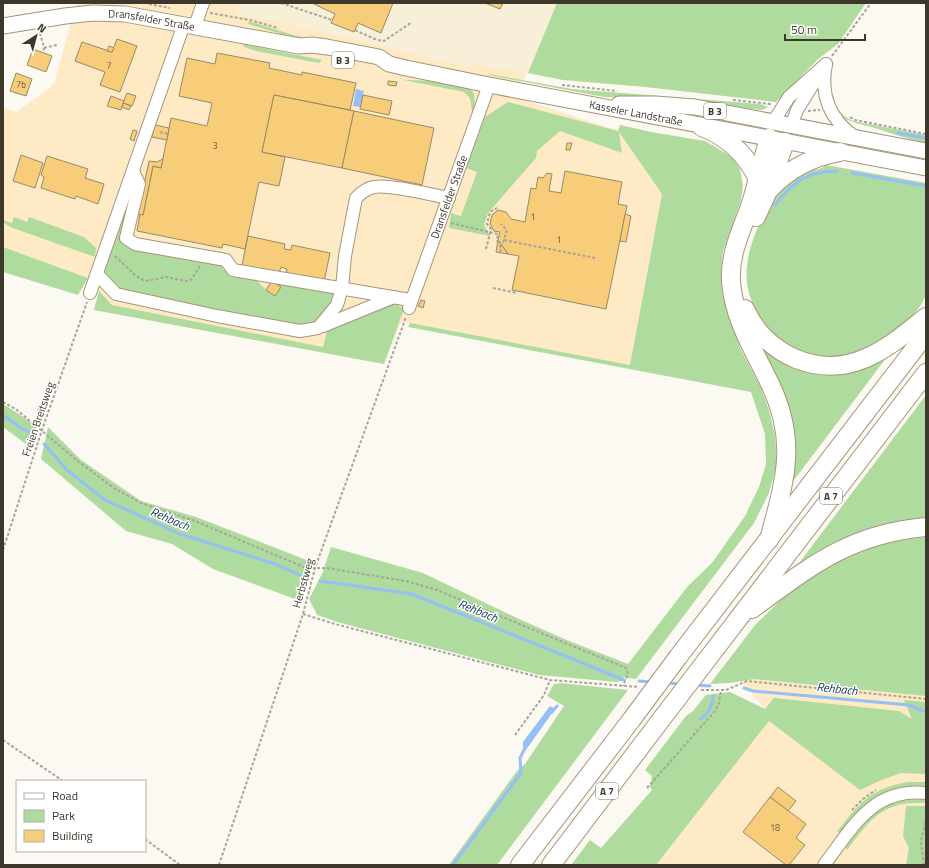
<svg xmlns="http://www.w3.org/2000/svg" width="929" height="868" font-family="'Titillium Web',sans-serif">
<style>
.built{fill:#feeac4}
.industrial{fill:#f8efd9}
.green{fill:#afdb9e}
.water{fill:#95bff6}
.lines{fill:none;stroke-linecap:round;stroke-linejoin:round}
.stream{stroke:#95bff6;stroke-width:3}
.building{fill:#f7cd79;stroke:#98896d}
.minor-casing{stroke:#a59579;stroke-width:14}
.major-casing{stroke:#a59579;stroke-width:17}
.highway-casing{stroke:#a59579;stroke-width:20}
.path{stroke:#a9a49b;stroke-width:2;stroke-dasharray:3 2;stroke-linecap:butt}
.minor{stroke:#fff;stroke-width:12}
.major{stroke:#fff;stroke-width:15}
.highway{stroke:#fff;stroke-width:18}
.highway-bridge-casing{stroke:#a59579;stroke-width:20;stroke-linecap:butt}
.highway-bridge{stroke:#fff;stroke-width:18}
.labels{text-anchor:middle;stroke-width:3;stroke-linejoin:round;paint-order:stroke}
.number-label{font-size:9px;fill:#6c5c3e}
.shield{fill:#fff;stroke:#78736b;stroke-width:1}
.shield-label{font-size:10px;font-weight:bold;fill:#3e372b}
.street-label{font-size:11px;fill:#3e372b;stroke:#fff}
.water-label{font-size:12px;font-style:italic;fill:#0f335d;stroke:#fff}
</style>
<rect width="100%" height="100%" fill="#fcf9f3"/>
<!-- built -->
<g class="built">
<path d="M76 3H866L838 44 818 59 776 102 646 87 563 80 528 73 512 96 619 131 662 194 630 365 401 322 384 364 94 310 99 291 88 278 3 247V110L4 108 16 112 50 88 55 81Z"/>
<path d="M926 564V865H656L769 721 765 709 740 680Z"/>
</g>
<!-- industrial -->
<path class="industrial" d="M236 3H592L567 42 528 73 474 65 466 66 283 23 239 15Z"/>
<!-- green -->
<g class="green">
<path d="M557 3H866L838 44 818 59 776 102 646 87 563 80 528 73Z"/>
<path d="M249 21 293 35 325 42 288 36 248 24Z"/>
<path d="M243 44 322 60 319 63 256 51 244 47Z"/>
<path d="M489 74 572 89 760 104 768 107 762 110 750 109 707 102 604 97 489 75Z"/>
<path d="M404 80C417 80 464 82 472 91 477 98 474 108 473 116L470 98 464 92Z"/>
<path d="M508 102 618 131 620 125 651 132 705 141 732 157 740 169 743 186 741 200 723 251 721 271 722 294 741 350 761 388 769 410 775 435 777 464 769 493 754 523 636 679 623 677 624 680 617 682 539 675 337 622 317 615 309 599 322 574 331 547 423 573 519 619 569 641 628 664 688 586 712 563 745 516 759 487 766 464 765 434 751 392 408 327 410 323 630 365 662 194 619 132 622 153 560 131 537 151 536 158 488 213 484 225 490 236 449 228 451 213 461 216 477 172 466 168 485 117Z"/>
<path d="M836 108 844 116 853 121 926 135V143C908 139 892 134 875 128 861 124 850 123 838 114Z"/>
<path d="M826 165 926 183C926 212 926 241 926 270 926 278 928 291 925 297 917 316 899 329 883 339 869 348 852 357 835 358 795 363 756 326 748 289 741 256 760 216 781 191 787 184 798 173 807 171 815 169 819 171 826 165Z"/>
<path d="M122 212 125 214 121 236 223 265 222 269 227 270 230 277 256 280 266 290 272 281 335 292 334 303 317 322 301 327 117 290 106 277 104 269Z"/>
<path d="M14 217 27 222 29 217 84 237 96 248 95 257 10 227 3 222V220L12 223Z"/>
<path d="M3 247 88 278 78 295 3 272Z"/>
<path d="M99 291 112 305 323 347 327 330 393 302 404 309 384 364 94 310Z"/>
<path d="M746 327 796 365 893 349 785 492 792 460Z"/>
<path d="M926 395V524L787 579Z"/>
<path d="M3 404 19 414 37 427 30 447 3 427Z"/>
<path d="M48 427 81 460 141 501 196 517 309 561 310 572 295 599 213 569 172 544 126 531 41 459Z"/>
<path d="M926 537V696L754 679 730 683 710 684 756 624 794 587 858 549 888 542Z"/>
<path d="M561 683 628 690 497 865H449L517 771 525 764 564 706 547 696 554 684Z"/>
<path d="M730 692 765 709 774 698 899 711 912 719 904 700 926 702V774L901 773 879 781 860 790 769 721 656 865H571L590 840 601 848 652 790 650 787 652 776 645 770 686 716 693 711 706 695Z"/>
<path d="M908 782H926V786C884 783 865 801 841 832H837C858 804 871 788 908 782Z"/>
<path d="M926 799V803C882 801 871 819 847 850L845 846C870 813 883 799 926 799Z"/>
<path d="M906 806H926V865H906L909 848 903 836Z"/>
</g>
<!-- water -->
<g class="water">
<path d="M356 89 364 91 360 107 353 106Z"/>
<path d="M550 706 555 709 523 754V742Z"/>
</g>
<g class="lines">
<!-- stream -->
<g class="stream">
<path d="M898 133 926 138"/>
<path d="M852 173 926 186"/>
<path d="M775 205C793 182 807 171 837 171"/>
<path d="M3 415 21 428 31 433"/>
<path d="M44 444 67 470 105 500 180 534 275 564 307 578"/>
<path d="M320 581 412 594 624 680"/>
<path d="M639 681 651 682"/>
<path d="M667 683 681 684"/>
<path d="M695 685 710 686"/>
<path d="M744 688 753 691 909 705 926 712"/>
<path d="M552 712 557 706"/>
<path d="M700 719C709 713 712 707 713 696"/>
<path d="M453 865 521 773 520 758 524 750"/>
</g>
</g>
<!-- building -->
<g class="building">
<path d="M312 3H393L381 33 358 23 354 32 331 23 335 14Z"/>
<path d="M485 3H503L500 9Z"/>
<path d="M117 39 137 46 120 92 100 85 105 72 75 61 82 42 112 52Z"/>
<path d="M109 46 114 48 112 52 107 51Z"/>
<path d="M33 49 52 56 46 72 27 65Z"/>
<path d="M217 53 270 63 269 68 302 75V72L356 83 350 110 274 95 262 152 285 157 279 186 259 182 245 249 223 244 222 248 137 231 140 214 143 215 153 166 161 168 171 118 207 126 212 103 179 96 187 58 215 64Z"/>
<path d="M16 73 32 79 26 96 10 91Z"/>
<path d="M388 81 397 82 396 86 388 85Z"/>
<path d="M127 93 136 96 132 106 123 103Z"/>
<path d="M274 95 354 111 342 168 262 152Z"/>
<path d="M363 95 392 101 389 115 360 109Z"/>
<path d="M111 96 124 101 121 110 107 106Z"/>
<path d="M123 103 131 106 129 110 122 107Z"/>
<path d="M354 111 434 128 422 185 342 168Z"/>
<path d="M155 125 169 128 167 140 152 137Z"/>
<path d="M133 130 137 131 134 141 130 139Z"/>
<path d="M567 143H572L570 150H566Z"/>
<path d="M21 155 43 163 35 188 13 181Z"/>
<path d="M47 156 88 169 85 178 104 184 98 204 76 196 75 199 41 188 44 177 41 175Z"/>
<path d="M163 159 161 168 153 166 143 215 138 214 149 161 157 162Z"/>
<path d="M565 171 622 182 618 204 627 206 606 309 512 290 519 256 508 254 498 240 500 232 494 231 490 224 492 215 498 210 506 212 511 219 525 222 531 188 536 189 538 177 543 178 547 173 552 174 549 191 561 193Z"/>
<path d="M625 214 631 216 626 242 620 241Z"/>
<path d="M248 236 285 244 284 249 291 250 292 245 330 253 324 282 286 274 287 269 281 267 279 273 242 265Z"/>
<path d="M498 240 508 254 496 252Z"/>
<path d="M272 281 281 287 275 296 266 290Z"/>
<path d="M421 300 425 301 423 308 418 306Z"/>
<path d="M778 787 796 801 788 811 770 797Z"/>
<path d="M770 797 806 824 796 838 805 845 789 865H786L743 832Z"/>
</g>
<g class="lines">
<!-- minor casing -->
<g class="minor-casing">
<g id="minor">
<path d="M195 26 203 3"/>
<path d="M826 64C820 94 829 119 855 137"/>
<path d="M773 122 789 97 826 64"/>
<path d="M791 126 797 110 818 76"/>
<path d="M133 171 139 184 126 238 135 244 226 260 233 270 410 300"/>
<path d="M97 274 116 294 217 316 300 331 318 328 337 305 342 288 345 256 356 198C361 193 367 188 374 187 389 184 432 195 449 198"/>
<path d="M90 293 184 24"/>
<path id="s1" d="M409 308 489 85"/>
<path d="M323 326 394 297"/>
<path d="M824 865C853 827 872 788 926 793"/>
</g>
</g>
<!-- major casing -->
<g class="major-casing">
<g id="major">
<path id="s2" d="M3 26 65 16 93 13 125 14 299 46 312 45 327 47 379 57 389 64 406 68 489 85 926 168"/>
<path d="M619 104H655L695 107 926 151"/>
</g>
</g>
<!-- highway casing -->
<g class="highway-casing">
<g id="highway">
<path d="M702 127C728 137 746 154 758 179"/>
<path d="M769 138C763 159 758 180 752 200 743 228 729 252 731 282 734 320 755 352 771 386 798 443 784 483 769 540"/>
<path d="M769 190C788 169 812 157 840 152"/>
<path d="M756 217 767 193 785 142"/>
<path d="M745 309C765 355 819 379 866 358 889 348 907 332 926 317"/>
<path d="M752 609C811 566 849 534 926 527"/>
<path d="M678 657 926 334"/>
<path d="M696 674 926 373"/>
<path d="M520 865 632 719"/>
<path d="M551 865 663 717"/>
</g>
</g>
<!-- path -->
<g class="path">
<path d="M281 3 332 20"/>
<path d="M149 4 170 8"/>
<path d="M210 13 250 20 278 28"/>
<path d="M355 30 377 40 384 41 412 22"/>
<path d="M40 33 44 48 43 52"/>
<path d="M44 48 57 45"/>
<path d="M832 56 871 3"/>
<path d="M562 85 617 91"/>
<path d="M733 100 771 104"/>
<path d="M808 111 820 110"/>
<path d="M850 117 855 120 926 134"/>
<path d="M160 132 168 134"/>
<path d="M451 223 498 234 497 241 502 249"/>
<path d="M504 240 595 258"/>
<path d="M486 249 491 229 487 224 490 212 497 208"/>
<path d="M500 252 507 230 501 224"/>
<path d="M115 256 136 276 145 281 166 277 186 281 191 280 200 266"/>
<path d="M493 288 517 293"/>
<path d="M3 402 17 410 79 462 114 488 141 503 195 521 306 568H327L406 581 437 590 626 668 628 674 623 686"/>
<path d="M3 550 42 430 87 302"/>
<path d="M303 614 335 624 550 680 639 687"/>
<path d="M701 690H726L747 681 926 699"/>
<path d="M515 735 544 695 550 680"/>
<path d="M3 740 63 781"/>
<path d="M647 788 715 711 719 703 721 690"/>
<path d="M852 810 863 799 876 790"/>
<path d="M145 839 180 865"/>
<path d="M219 865 303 614 315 568 406 317"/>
<path d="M924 865 921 841 926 820"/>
</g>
<!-- minor -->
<use href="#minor" class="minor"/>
<!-- major -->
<use href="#major" class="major"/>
<!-- highway -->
<use href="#highway" class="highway"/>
<!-- highway-bridge casing -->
<g class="highway-bridge-casing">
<g id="highway-bridge">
<path d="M663 717 696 674"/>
<path d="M632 719 678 657"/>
</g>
</g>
<!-- highway-bridge -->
<use href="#highway-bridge" class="highway-bridge"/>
</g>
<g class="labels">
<!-- number labels -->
<g class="number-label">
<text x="109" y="69">7</text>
<text x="21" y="88">7b</text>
<text x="215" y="149">3</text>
<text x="533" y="220">1</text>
<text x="559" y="243">1</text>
<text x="775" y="831">18</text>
</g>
<!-- shield labels -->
<g class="shield">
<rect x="332" y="52" width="22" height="16" rx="3"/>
<rect x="704" y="103" width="22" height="16" rx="3"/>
<rect x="820" y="488" width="22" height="16" rx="3"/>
<rect x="596" y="783" width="22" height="16" rx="3"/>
</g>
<g class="shield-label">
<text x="343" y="64">B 3</text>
<text x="715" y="115">B 3</text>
<text x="831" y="500">A 7</text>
<text x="607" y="795">A 7</text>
</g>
<!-- street labels -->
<g class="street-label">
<text dy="4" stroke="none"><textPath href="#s2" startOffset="150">Dransfelder Straße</textPath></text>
<text dy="4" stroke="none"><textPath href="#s2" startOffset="645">Kasseler Landstraße</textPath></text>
<text dy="4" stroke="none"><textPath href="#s1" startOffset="118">Dransfelder Straße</textPath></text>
<text transform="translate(38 419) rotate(-71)" y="4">Freien Breitsweg</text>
<text transform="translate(303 583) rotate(-74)" y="4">Herbstweg</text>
</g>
<!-- water labels -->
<g class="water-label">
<text transform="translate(170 519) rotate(23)" y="4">Rehbach</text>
<text transform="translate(478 611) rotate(22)" y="4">Rehbach</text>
<text transform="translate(837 689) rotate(6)" y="4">Rehbach</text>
</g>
</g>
<!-- border -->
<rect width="929" height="868" fill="none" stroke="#3e372b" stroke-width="8"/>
<!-- legend -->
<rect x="16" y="780" width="130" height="72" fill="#ffffff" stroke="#b2afaa"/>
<rect x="24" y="793" width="20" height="6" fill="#ffffff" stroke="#b2afaa"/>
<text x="52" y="800" font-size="12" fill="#3e372b">Road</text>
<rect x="24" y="810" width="20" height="12" fill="#afdb9e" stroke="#b2afaa"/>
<text x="52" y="820" font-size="12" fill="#3e372b">Park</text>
<rect x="24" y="830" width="20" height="12" fill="#f7cd79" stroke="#b2afaa"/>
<text x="52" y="840" font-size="12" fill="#3e372b">Building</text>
<!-- north arrow -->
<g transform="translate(36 36) rotate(36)" stroke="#ffffff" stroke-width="3" paint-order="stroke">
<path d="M0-3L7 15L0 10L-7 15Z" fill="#3e372b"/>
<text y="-6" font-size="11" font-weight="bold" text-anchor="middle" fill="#3e372b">N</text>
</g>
<!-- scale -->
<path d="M785 34v6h80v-6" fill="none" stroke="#3e372b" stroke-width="2"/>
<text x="791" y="34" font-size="12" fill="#3e372b" stroke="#ffffff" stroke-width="3" paint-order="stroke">50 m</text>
</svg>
